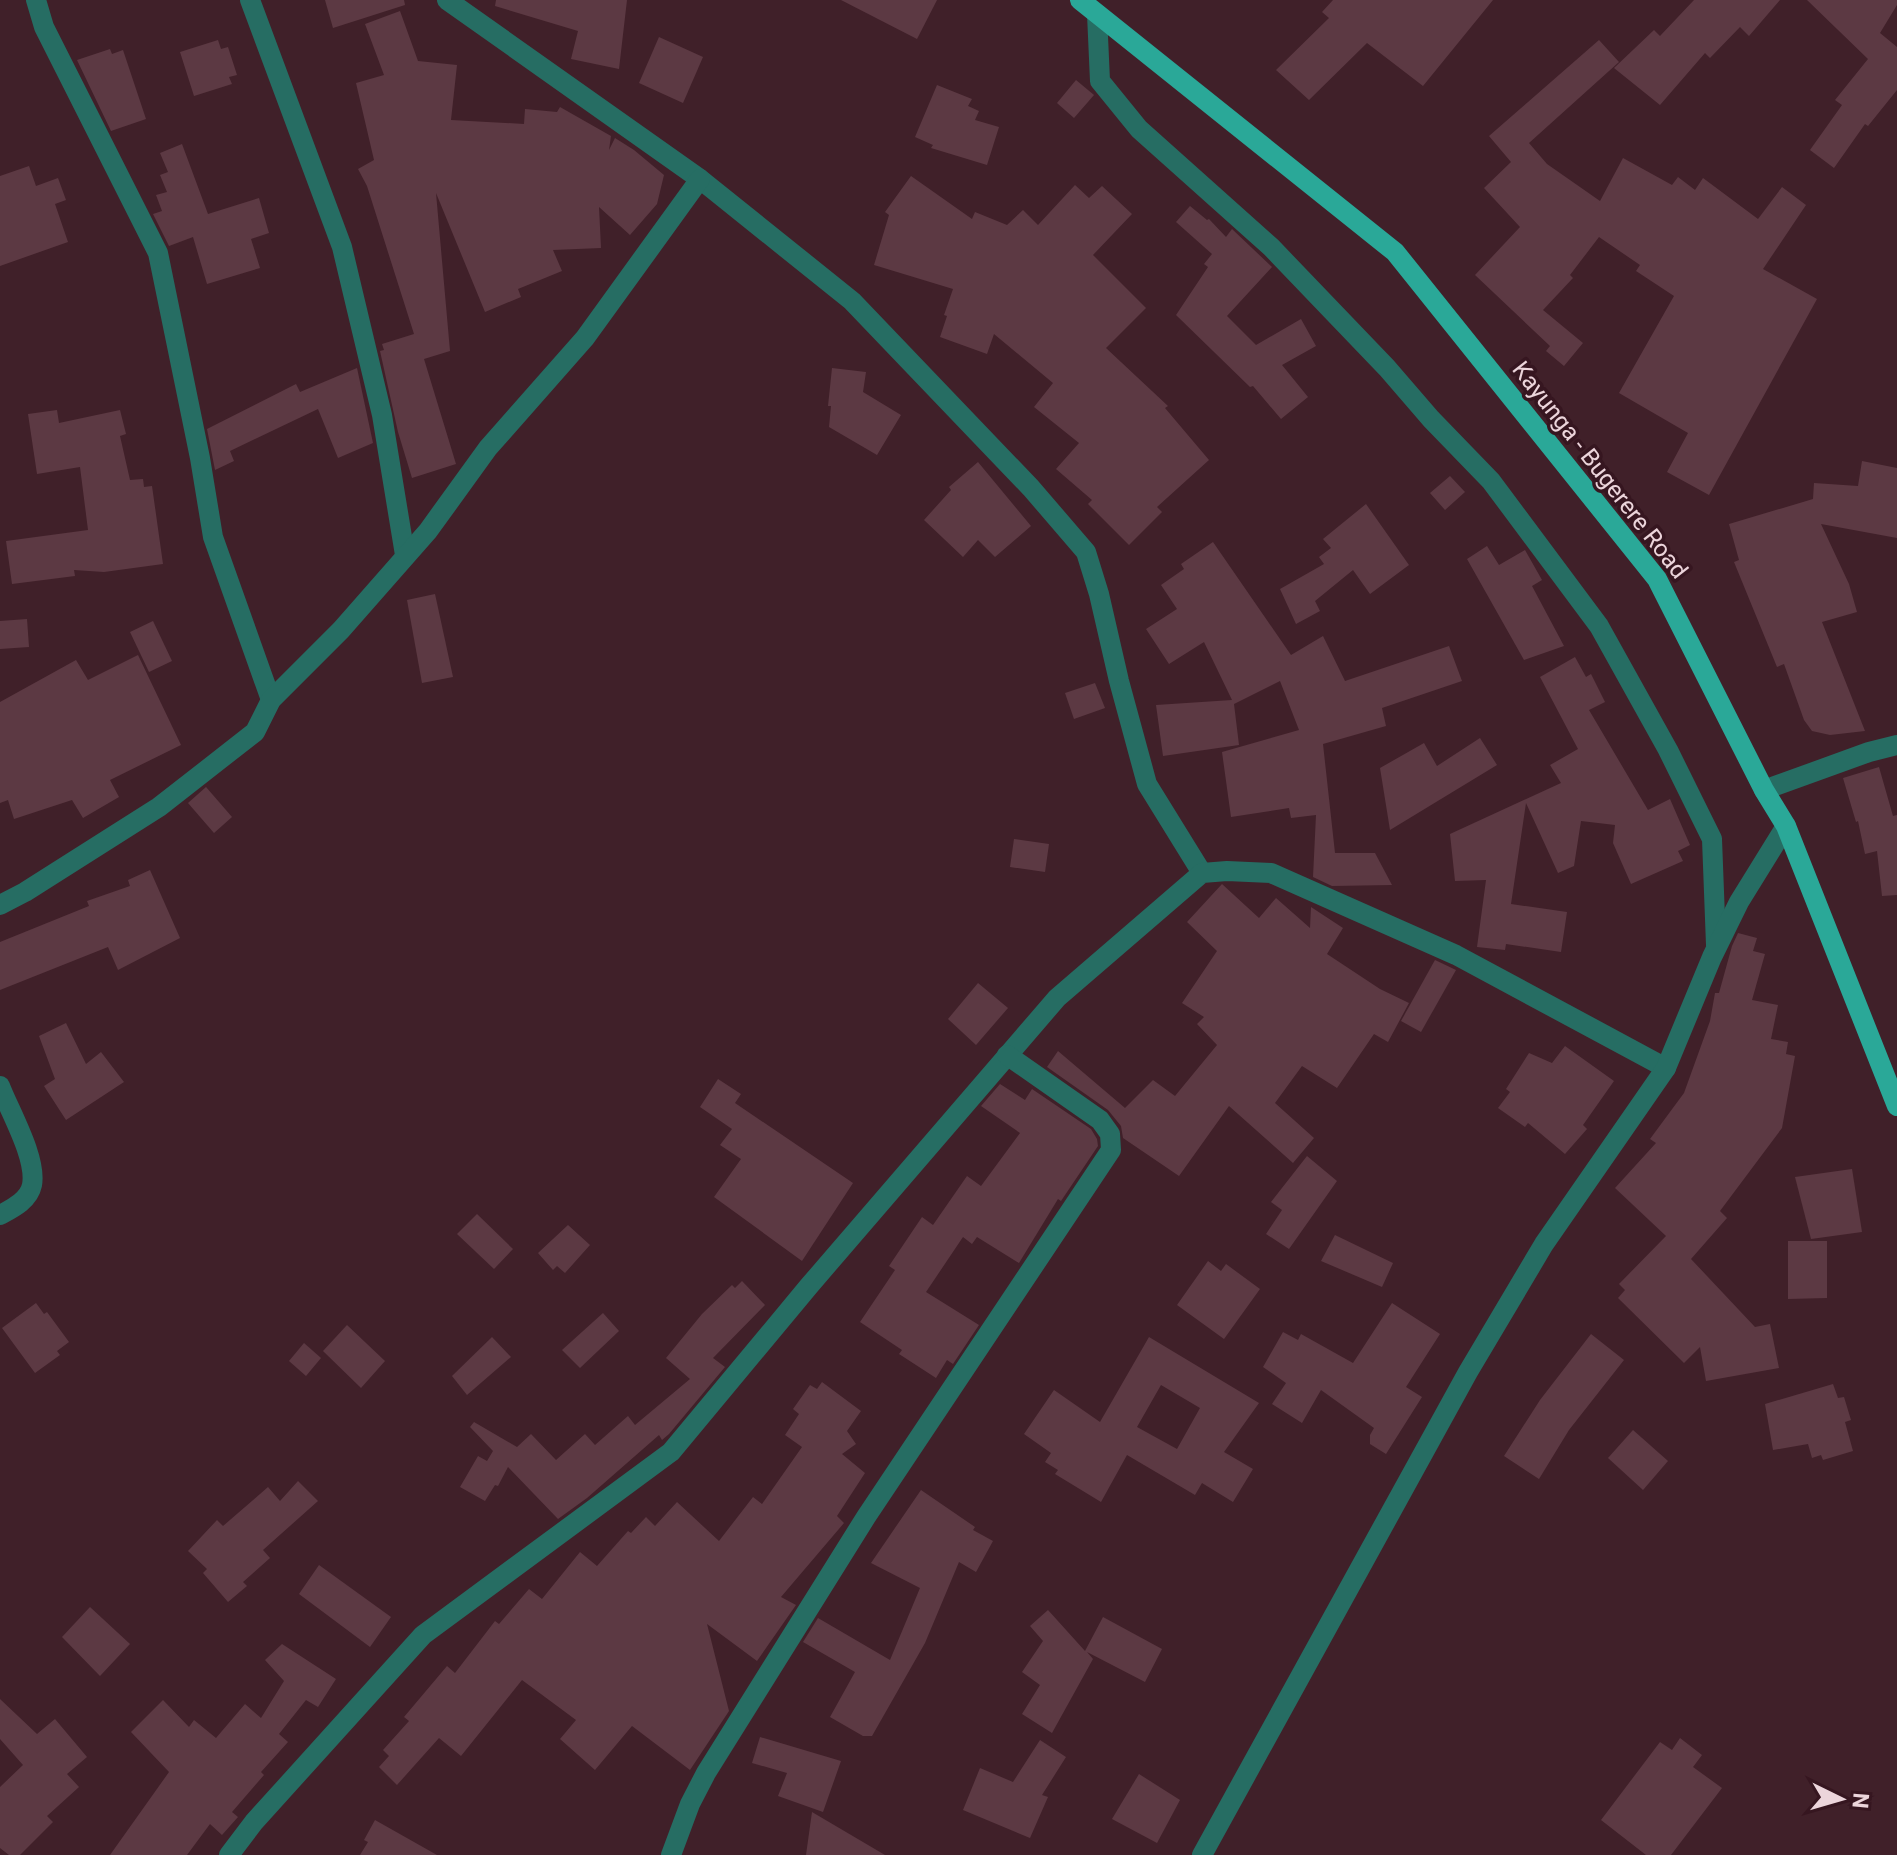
<svg xmlns="http://www.w3.org/2000/svg" width="1897" height="1855" font-family="Roboto,sans-serif">
<style>
.building{fill:#5c3943;fill-rule:evenodd}
.lines{fill:none;stroke-linecap:round;stroke-linejoin:round}
.street{stroke:#266d63;stroke-width:20}
.primary{stroke:#2aa898;stroke-width:20}
.labels{text-anchor:middle;stroke-width:7;stroke-linejoin:round;paint-order:stroke}
.street-label{font-size:24px;fill:#ecd5db;stroke:#361620}
</style>
<rect width="100%" height="100%" fill="#402029"/>
<!-- building -->
<g class="building">
<path d="M325 0H404L405 5 333 28Z"/>
<path d="M496 0H627L619 69 571 59 578 31 495 6Z"/>
<path d="M841 0H937L917 39Z"/>
<path d="M1333 0H1493L1423 86 1367 43 1309 100 1276 70 1329 18 1322 12Z"/>
<path d="M1694 0H1780L1749 36 1740 27 1710 58 1705 53 1660 105 1614 68 1654 30 1660 36Z"/>
<path d="M1807 0H1897V5L1880 33 1897 47V90L1868 126 1865 124 1834 168 1810 150 1842 105 1835 100 1868 59Z"/>
<path d="M400 11 418 61 457 65 451 120 524 124 525 109 557 112 560 107 611 136 609 150 615 138 634 150 664 175 657 204 630 235 599 207 601 248 553 250 562 271 518 289 521 297 485 312 436 193 450 351 424 359 456 464 412 478 398 432 380 351 384 350 382 344 414 334 367 186 358 169 374 160 356 83 384 75 365 24Z"/>
<path d="M659 37 703 57 683 103 639 83Z"/>
<path d="M218 40 221 49 228 47 237 75 229 77 232 84 194 96 180 52Z"/>
<path d="M1599 40 1619 62 1529 143 1547 164 1600 201 1623 158 1672 185 1678 177 1695 190 1703 178 1758 219 1782 187 1806 205 1763 269 1817 299 1709 495 1667 472 1688 433 1619 393 1674 296 1636 271 1640 265 1599 237 1570 275 1573 278 1543 310 1583 343 1564 366 1546 351 1550 346 1475 275 1520 227 1484 188 1511 162 1489 136Z"/>
<path d="M110 49 112 54 123 50 146 119 111 131 77 60Z"/>
<path d="M1076 80 1094 95 1074 118 1057 103Z"/>
<path d="M937 85 972 99 968 106 979 111 975 120 999 127 987 165 931 148 933 145 915 137Z"/>
<path d="M182 144 208 214 259 198 269 233 251 239 260 268 207 284 193 237 169 246 153 214 162 211 156 195 167 192 160 175 168 172 160 153Z"/>
<path d="M29 166 36 186 58 178 66 200 55 204 68 242 0 266V176Z"/>
<path d="M911 176 972 219 975 212 1007 225 1023 210 1038 225 1075 185 1089 198 1102 186 1132 214 1093 255 1146 308 1106 348 1168 406 1165 408 1209 460 1157 507 1162 512 1129 545 1088 504 1092 500 1056 469 1079 443 1034 407 1053 383 994 334 987 354 940 337 947 316 944 315 953 289 874 265 889 215 885 212Z"/>
<path d="M1190 206 1207 220 1209 219 1226 237 1232 229 1272 267 1227 316 1256 345 1301 319 1316 346 1282 365 1308 397 1281 419 1253 386 1250 387 1176 315 1208 267 1204 264 1212 254 1176 222Z"/>
<path d="M357 368 373 443 338 458 318 409 230 451 234 461 215 470 207 429 296 384 300 392Z"/>
<path d="M832 368 866 372 863 392 901 415 877 455 829 427 831 406H828Z"/>
<path d="M57 410 59 423 120 410 126 434 120 436 130 480 143 479 144 487 152 486 163 564 104 572 74 570 75 576 12 584 6 541 88 530 80 467 37 474 28 414Z"/>
<path d="M1862 461 1897 468V538L1821 524 1849 584 1857 612 1822 622 1865 731 1830 735 1812 731 1804 720 1784 664 1777 667 1734 562 1739 560 1729 524 1813 499 1814 483 1858 486Z"/>
<path d="M978 462 1031 526 995 557 978 540 963 557 924 520 951 490 949 487Z"/>
<path d="M1450 476 1465 492 1445 510 1430 493Z"/>
<path d="M1366 504 1409 565 1370 594 1353 570 1315 601 1320 611 1296 624 1280 589 1324 564 1319 557 1331 548 1323 539Z"/>
<path d="M1213 542 1291 655 1323 636 1345 681 1449 646 1462 681 1382 708 1386 726 1323 744 1335 853H1375L1392 885 1332 886 1313 877 1316 815 1291 818 1289 808 1231 817 1222 752 1299 730 1280 681 1234 704 1239 745 1163 756 1156 705 1232 700 1204 642 1169 664 1146 629 1177 609 1161 585 1184 569 1181 564Z"/>
<path d="M1487 546 1499 565 1525 550 1542 580 1532 586 1564 646 1524 660 1467 559Z"/>
<path d="M435 594 453 677 422 683 407 600Z"/>
<path d="M27 619 29 647 0 649V621Z"/>
<path d="M153 621 172 661 149 672 130 632Z"/>
<path d="M138 655 181 745 110 780 119 797 83 818 72 800 14 819 8 800 0 803V702L76 660 88 680Z"/>
<path d="M1575 657 1586 677 1591 674 1605 702 1589 710 1648 810 1670 799 1690 845 1678 851 1683 861 1631 884 1613 843 1615 825 1581 821 1574 866 1558 873 1526 803 1511 904 1567 912 1561 952 1506 944 1505 950 1477 947 1486 880 1455 881 1450 834 1561 783 1550 765 1578 749 1540 677Z"/>
<path d="M1095 683 1105 708 1074 719 1065 693Z"/>
<path d="M1480 738 1497 765 1390 830 1380 768 1424 743 1437 766Z"/>
<path d="M1879 767 1893 816 1897 815V895L1882 896 1877 851 1865 854 1858 821 1856 822 1843 778Z"/>
<path d="M206 787 232 817 214 833 188 803Z"/>
<path d="M1014 839 1049 844 1045 872 1010 867Z"/>
<path d="M150 870 180 938 118 970 108 947 0 990V942L89 906 87 901 130 886 128 880Z"/>
<path d="M1222 884 1259 918 1276 898 1310 928 1311 907 1343 928 1327 954 1380 989 1409 1003 1388 1042 1374 1034 1337 1088 1302 1066 1275 1103 1314 1138 1293 1163 1229 1106 1179 1176 1123 1138 1121 1126 1108 1110 1047 1067 1058 1051 1125 1108 1153 1080 1175 1096 1217 1045 1197 1024 1204 1017 1182 1003 1217 951 1187 922Z"/>
<path d="M1738 933 1757 938 1753 951 1765 954 1752 1000 1778 1005 1771 1039 1788 1042 1786 1054 1795 1056 1782 1128 1720 1211 1727 1218 1691 1259 1755 1327 1770 1324 1779 1368 1706 1381 1700 1347 1684 1363 1618 1298 1625 1290 1619 1284 1666 1236 1615 1188 1656 1143 1650 1139 1684 1093 1710 1021 1715 993H1719L1732 946Z"/>
<path d="M1435 960 1456 970 1421 1032 1401 1021Z"/>
<path d="M978 983 1008 1008 976 1045 948 1019Z"/>
<path d="M66 1023 86 1064 101 1052 124 1082 66 1120 44 1086 55 1079 39 1036Z"/>
<path d="M1565 1046 1614 1081 1583 1125 1587 1129 1565 1154 1528 1123 1525 1127 1498 1108 1510 1092 1506 1089 1529 1053 1552 1063Z"/>
<path d="M718 1079 741 1094 735 1103 853 1183 802 1261 714 1197 741 1159 720 1145 732 1129 700 1107Z"/>
<path d="M1000 1084 1025 1100 1032 1089 1091 1129 1097 1139 1098 1146 1061 1201 1058 1199 1019 1263 977 1237 972 1244 963 1237 926 1292 979 1325 953 1364 947 1360 936 1378 899 1354 902 1350 860 1322 895 1270 889 1266 922 1217 933 1225 967 1176 981 1186 1020 1133 981 1106Z"/>
<path d="M1307 1156 1337 1181 1289 1249 1266 1234 1282 1210 1271 1202Z"/>
<path d="M1852 1169 1862 1232 1811 1239 1795 1177Z"/>
<path d="M477 1214 513 1249 494 1269 457 1234Z"/>
<path d="M568 1225 590 1245 565 1273 557 1266 553 1270 538 1253Z"/>
<path d="M1335 1235 1393 1263 1382 1287 1321 1261Z"/>
<path d="M1788 1241H1827V1298L1788 1299Z"/>
<path d="M1208 1261 1221 1271 1226 1264 1260 1289 1224 1339 1177 1305Z"/>
<path d="M742 1281 765 1305 713 1358 725 1367 669 1434 662 1440 659 1435 587 1498 558 1519 508 1467 498 1486 495 1485 485 1501 460 1487 478 1456 487 1461 493 1451 470 1427 474 1422 517 1447 531 1434 556 1460 585 1434 595 1445 628 1416 635 1425 690 1379 666 1358 702 1314 732 1285 735 1288Z"/>
<path d="M36 1303 44 1314 47 1312 69 1342 57 1351 60 1355 35 1373 2 1328Z"/>
<path d="M1392 1303 1440 1334 1406 1387 1422 1397 1386 1454 1370 1444V1435L1374 1428 1321 1390 1302 1423 1272 1404 1286 1383 1263 1367 1283 1332 1298 1340 1301 1334 1353 1363Z"/>
<path d="M603 1313 619 1331 580 1368 562 1350Z"/>
<path d="M347 1325 385 1361 361 1388 323 1351Z"/>
<path d="M1591 1334 1624 1360 1569 1430 1539 1479 1504 1456 1540 1400Z"/>
<path d="M492 1337 511 1357 467 1395 452 1376Z"/>
<path d="M1149 1337 1259 1403 1224 1452 1253 1469 1233 1502 1202 1483 1195 1495 1127 1455 1101 1502 1055 1474 1058 1470 1045 1462 1051 1453 1024 1434 1054 1390 1100 1422ZM1161 1385 1200 1408 1177 1449 1137 1427Z"/>
<path d="M304 1343 321 1358 306 1376 289 1361Z"/>
<path d="M822 1382 861 1411 847 1431 856 1444 842 1454 865 1473 837 1516 844 1523 781 1597 796 1605 757 1661 707 1624 729 1711 690 1770 632 1726 595 1770 560 1739 576 1720 522 1680 461 1756 439 1738 397 1785 379 1767 389 1756 383 1750 409 1721 404 1717 447 1666 455 1673 495 1621 499 1624 529 1589 542 1599 580 1552 597 1566 628 1531 631 1533 646 1517 655 1526 677 1502 719 1541 753 1497 762 1504 802 1447 785 1435 799 1414 793 1409 810 1385 817 1389Z"/>
<path d="M1833 1384 1838 1398 1844 1397 1851 1420 1845 1422 1853 1451 1823 1460 1821 1455 1812 1458 1808 1444 1773 1450 1765 1404Z"/>
<path d="M1633 1430 1668 1461 1643 1490 1608 1458Z"/>
<path d="M298 1481 318 1501 263 1550 270 1558 243 1582 247 1586 228 1602 203 1573 207 1569 188 1551 217 1520 223 1526 268 1487 280 1501Z"/>
<path d="M921 1490 975 1527 973 1530 993 1541 976 1572 959 1562 925 1643 872 1736H863L830 1717 855 1672 803 1642 818 1618 890 1660 920 1588 871 1563Z"/>
<path d="M319 1565 391 1617 370 1647 299 1594Z"/>
<path d="M90 1607 130 1644 100 1676 62 1637Z"/>
<path d="M1048 1610 1085 1651 1103 1617 1162 1649 1145 1682 1087 1652 1093 1659 1052 1733 1022 1714 1040 1685 1022 1672 1043 1641 1030 1626Z"/>
<path d="M282 1644 336 1679 318 1707 306 1700 279 1734 288 1742 261 1772 264 1775 232 1812 238 1817 222 1835 210 1824 187 1855H110L169 1772 131 1732 163 1700 189 1727 194 1720 216 1738 245 1704 261 1718 284 1681 265 1660Z"/>
<path d="M0 1699 37 1734 55 1719 87 1757 67 1774 79 1787 47 1816 53 1822 20 1855H9L0 1848V1787L23 1765 0 1739Z"/>
<path d="M760 1737 841 1761 823 1812 778 1796 787 1773 752 1763Z"/>
<path d="M1680 1738 1702 1755 1693 1767 1722 1788 1671 1855H1646L1601 1820 1660 1742 1672 1750Z"/>
<path d="M1040 1740 1066 1757 1042 1795 1048 1797 1030 1838 963 1810 980 1768 1013 1782Z"/>
<path d="M1139 1774 1180 1800 1157 1843 1112 1819Z"/>
<path d="M812 1812 885 1855H806Z"/>
<path d="M375 1820 437 1855H360L368 1842 364 1840Z"/>
</g>
<g class="lines">
<!-- street -->
<g class="street">
<path d="M36 0 44 27 158 253 200 458 213 537 271 700"/>
<path d="M250 0 342 247 382 415 405 555"/>
<path d="M447 0 700 179 852 301 1031 488 1086 552 1099 594 1119 681 1147 784 1202 873"/>
<path d="M1097 14 1100 81 1139 129 1271 247 1387 368 1431 419 1491 481 1599 626 1668 750 1712 839 1716 945"/>
<path d="M1764 790 1869 752 1897 745"/>
<path d="M0 905 25 892 159 807 255 732 271 700 341 630 428 531 488 448 585 338 700 179"/>
<path d="M0 1086C10 1112 37 1158 32 1185 29 1200 13 1208 0 1215"/>
<path d="M229 1855 254 1822 423 1635 671 1452 809 1286 1057 998 1202 873 1227 871 1271 873 1456 955 1666 1068"/>
<path d="M671 1855 690 1804 706 1773 866 1517 1111 1150 1110 1134 1100 1120 1007 1055"/>
<path d="M1202 1855 1468 1372 1544 1244 1666 1068 1712 957 1739 902 1786 826"/>
</g>
<!-- primary -->
<path class="primary" d="M1080 0 1395 252 1657 579 1764 790 1786 826 1897 1106"/>
</g>
<g class="labels">
<!-- street labels -->
<g class="street-label">
<text transform="translate(1600 470) rotate(52)" y="8">Kayunga - Bugerere Road</text>
</g>
</g>
<!-- north arrow -->
<g transform="translate(1841 1799) rotate(95)" stroke="#361620" stroke-width="6" paint-order="stroke">
<path d="M0-6L14 30L0 20L-14 30Z" fill="#ecd5db"/>
<text y="-12" font-size="22" font-weight="bold" text-anchor="middle" fill="#ecd5db">N</text>
</g>
</svg>
